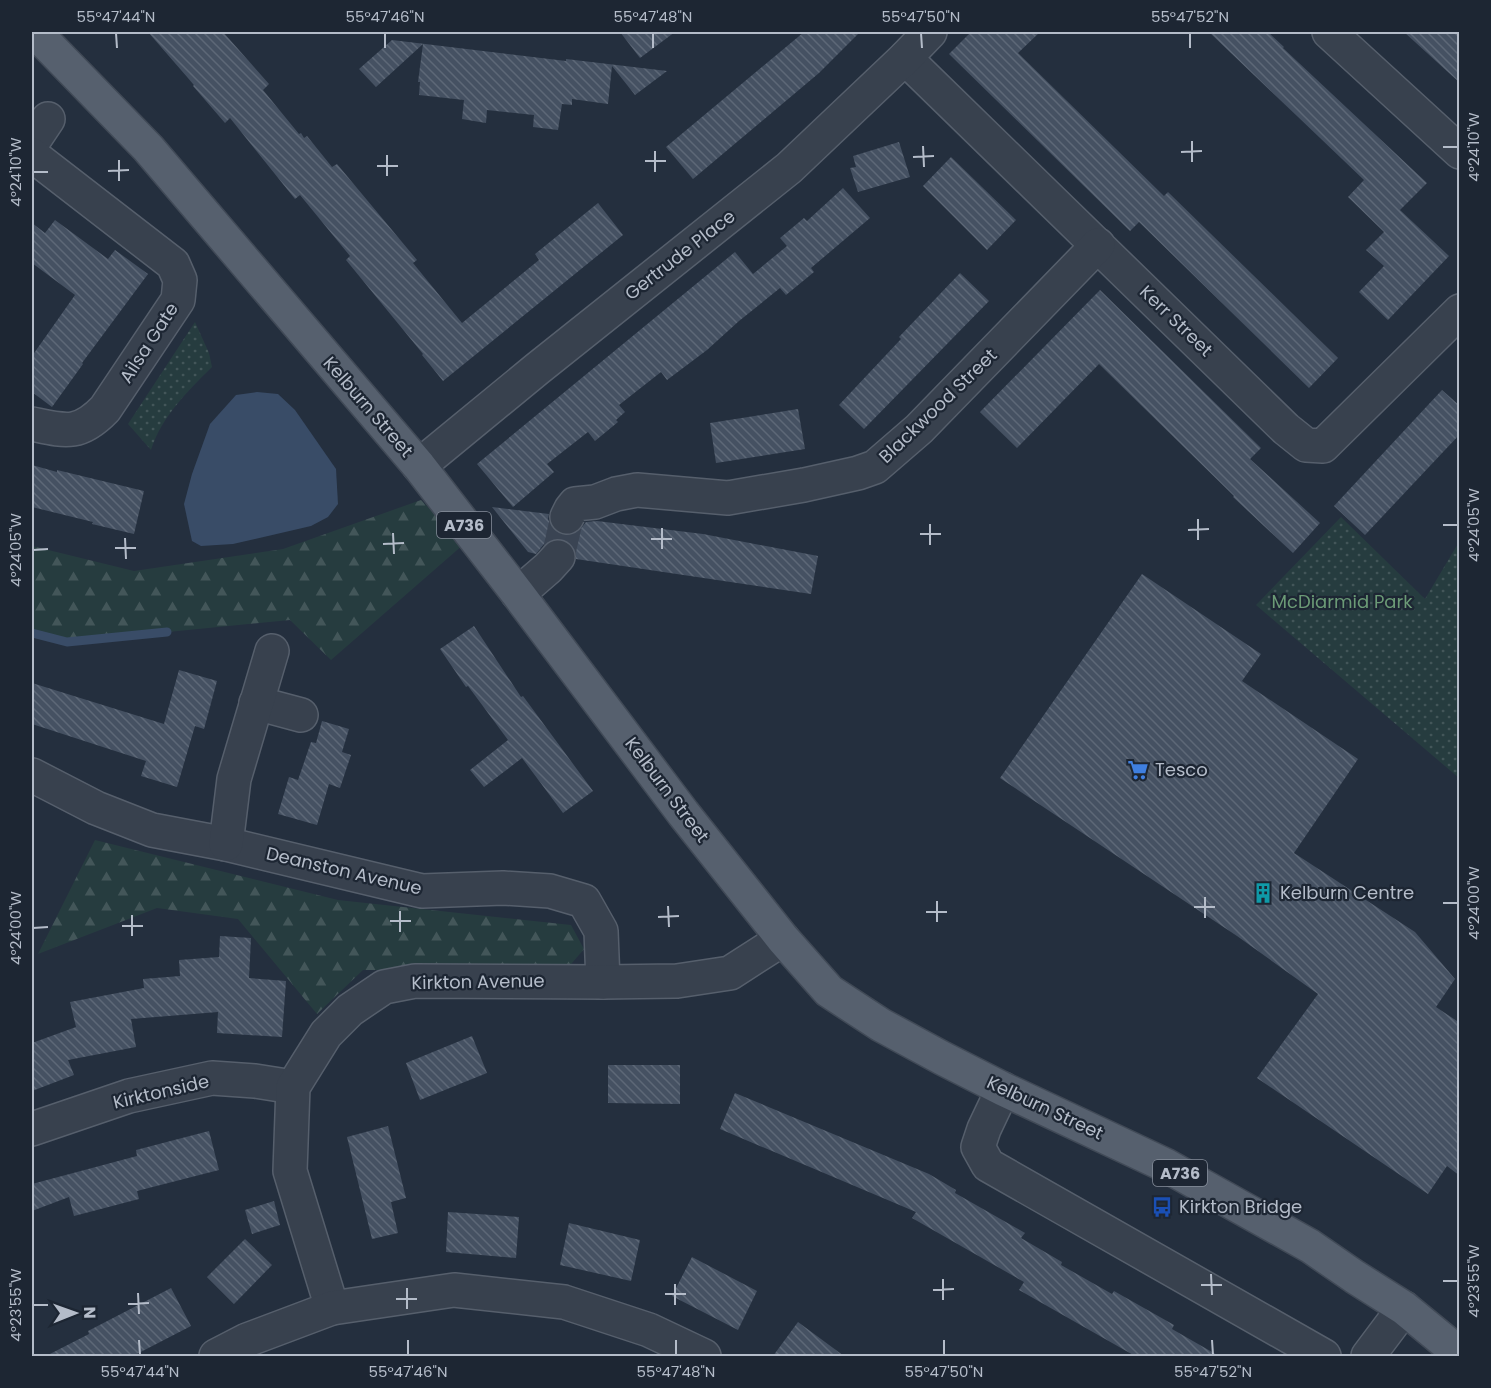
<svg xmlns="http://www.w3.org/2000/svg" width="1491" height="1388" font-family="Poppins,sans-serif">
<style>
.forest{fill:url(#forest-firs)}
.park{fill:url(#park-dots)}
.water{fill:#394c67}
.lines{fill:none;stroke-linecap:round;stroke-linejoin:round}
.stream{stroke:#394c67;stroke-width:9}
.building{fill:url(#building-back-hatch)}
.minor-tunnel{stroke:#3a4453;stroke-width:33;stroke-dasharray:33 16;stroke-linecap:butt}
.minor-casing{stroke:#565f6c;stroke-width:36}
.major-casing{stroke:#414a57;stroke-width:36}
.minor{stroke:#38414e;stroke-width:33}
.major{stroke:#56606e;stroke-width:33}
.ticks{fill:none;stroke:#b4bcc9;stroke-width:2}
.labels{text-anchor:middle;stroke-width:4.5;stroke-linejoin:round;paint-order:stroke}
.shield{fill:#1d2633;stroke:#878f9c;stroke-width:1.5}
.shield-label{font-size:16px;font-weight:bold;fill:#b4bcc9}
.street-label{font-size:18px;fill:#b4bcc9;stroke:#1d2633}
.park-label{font-size:18px;fill:#6b9a76;stroke:#1d2633}
.poi-label{font-size:18px;fill:#b4bcc9;stroke:#1d2633;text-anchor:start}
.neatline{fill:none;stroke:#b4bcc9;stroke-width:2}
.ticks-label{font-size:15px;text-anchor:middle;fill:#b4bcc9}
</style>
<defs>
<pattern id="forest-firs" width="22" height="20" patternUnits="userSpaceOnUse" patternTransform="scale(1.5)"><rect width="22" height="20" fill="#263c3f"/><path d="M5 1l3.5 6h-7zM16 11l3.5 6h-7z" fill="#435659"/></pattern>
<pattern id="park-dots" width="8" height="8" patternUnits="userSpaceOnUse" patternTransform="scale(1.5)"><rect width="8" height="8" fill="#263c3f"/><path d="M2 2h.1M6 6h.1" fill="none" stroke="#435659" stroke-width="1.8" stroke-linecap="round"/></pattern>
<pattern id="building-back-hatch" width="6" height="6" patternUnits="userSpaceOnUse" patternTransform="scale(1.5)"><rect width="6" height="6" fill="#455162"/><path d="M-1 5l2 2M0 0l6 6M5-1l2 2" fill="none" stroke="#5d6877"/></pattern>
</defs>
<rect width="100%" height="100%" fill="#242f3e"/>
<!-- forest -->
<g class="forest">
<path d="M421 500 464 544 331 660 290 620 67 642 32 633V546L134 571 283 549Z"/>
<path d="M95 840 338 900 571 925 584 949 566 970H363L317 1014 238 919 157 908 38 954Z"/>
</g>
<!-- park -->
<g class="park">
<path d="M195 322 209 353 212 367C187 392 162 416 151 450L128 424Z"/>
<path d="M1341 517 1425 599 1459 542V778L1256 605Z"/>
</g>
<!-- water -->
<path class="water" d="M257 392 278 394 295 410 336 469 338 504 328 517 311 526 233 544 201 546 192 541 184 504 192 474 210 424 236 395Z"/>
<g class="lines">
<!-- stream -->
<path class="stream" d="M32 633 67 642 167 632"/>
</g>
<!-- building -->
<g class="building">
<path d="M148 32H223L269 84 263 90 299 134 301 133 304 138 307 136 332 167 337 164 417 260 413 263 462 323 539 260 535 254 598 203 623 235 443 381 422 355 423 354 346 260 350 256 300 195 295 199 230 118 225 123 193 86 194 85Z"/>
<path d="M620 32H675L640 58Z"/>
<path d="M804 32H860L819 73 693 179 666 147Z"/>
<path d="M971 32H1040L1018 53 1164 196 1168 192 1338 358 1309 388 1139 222 1130 231 949 54Z"/>
<path d="M1209 32H1268L1284 47 1283 48 1427 183 1400 210 1449 256 1388 320 1359 292 1384 266 1366 250 1384 232 1348 197 1364 180Z"/>
<path d="M1404 32H1460V83Z"/>
<path d="M392 40 566 61V59L667 71 635 95 612 66 608 104 572 99V105L562 104 558 130 533 127 534 115 487 110 486 123 462 119 464 100 419 95 420 82H418L423 44 376 87 359 69Z"/>
<path d="M899 142 910 177 858 192 850 168 856 167 853 156Z"/>
<path d="M951 157 1016 220 987 250 923 186Z"/>
<path d="M843 188 870 218 811 268 814 272 786 295 780 288 739 321 707 350 667 380 661 372 619 405 625 412 616 420 618 422 595 441 588 432 547 464 554 472 513 507 477 464 735 252 753 274 787 246 780 238 804 218 807 221Z"/>
<path d="M55 220 108 259 115 250 148 274 82 363 83 364 52 407 32 392V356L75 295 32 263V223L45 233Z"/>
<path d="M960 273 989 301 864 429 839 405 901 339 899 337Z"/>
<path d="M1100 290 1261 448 1250 459 1320 523 1293 553 1233 497 1234 496 1099 364 1017 448 980 412Z"/>
<path d="M1442 390 1460 406V434L1365 535 1334 506Z"/>
<path d="M798 409 805 449 716 463 710 423Z"/>
<path d="M32 465 57 472V470L144 491 134 534 92 524 93 522 32 507Z"/>
<path d="M492 507 549 514 548 519 552 528 558 533 568 536 578 532 586 522 597 521 703 534 818 556 811 594 576 559V551L571 544 561 539H552L544 544 536 554 528 552Z"/>
<path d="M1142 574 1261 654 1242 681 1358 759 1294 853 1415 932 1455 979 1436 1007 1460 1023V1176L1447 1166 1428 1194 1257 1078 1318 994 1237 936 1000 778Z"/>
<path d="M474 626 521 697 523 696 593 791 563 813 522 758 484 787 470 770 508 740 468 686 466 687 440 649Z"/>
<path d="M179 670 217 681 204 729 195 726 177 787 141 776 146 761 32 724V683L164 724Z"/>
<path d="M322 721 349 729 342 752 351 755 340 788 329 784 317 825 278 814 289 777 298 780 311 742 316 743Z"/>
<path d="M220 936 251 938 249 978 286 981 282 1037 217 1033 218 1012 131 1019 136 1047 68 1060 74 1075 32 1091V1043L76 1027 70 1002 144 988 143 979 180 976 179 960 219 957Z"/>
<path d="M472 1036 487 1073 420 1100 406 1063Z"/>
<path d="M608 1065H680V1104L608 1103Z"/>
<path d="M735 1093 929 1174 956 1190 955 1193 1025 1233 1021 1238 1062 1262 1061 1265 1112 1294 1114 1291 1174 1325 1172 1329 1219 1356H1135L1019 1290 1024 1282 912 1218 916 1212 720 1129Z"/>
<path d="M388 1126 406 1198 391 1202 398 1233 372 1239 347 1137Z"/>
<path d="M209 1131 219 1170 137 1191 139 1199 74 1216 69 1197 32 1211V1184L137 1156 136 1150Z"/>
<path d="M274 1201 280 1225 252 1234 245 1210Z"/>
<path d="M448 1212 519 1217 516 1258 446 1252Z"/>
<path d="M569 1223 640 1240 631 1281 560 1265Z"/>
<path d="M245 1239 272 1265 234 1304 207 1277Z"/>
<path d="M692 1257 757 1291 738 1330 672 1296Z"/>
<path d="M171 1288 191 1326 133 1356H46L89 1334 88 1331Z"/>
<path d="M798 1322 844 1356H773Z"/>
</g>
<g class="lines">
<!-- minor-tunnel -->
<path class="minor-tunnel" d="M558 557 567 517"/>
<!-- minor casing -->
<g class="minor-casing">
<g id="minor">
<path d="M1329 32 1460 152"/>
<path d="M905 58 1286 429 1306 445 1323 446 1460 311"/>
<path d="M32 143 48 119"/>
<path d="M32 155 173 264 180 280 178 300 105 409C79 436 65 431 32 424"/>
<path d="M419 466 537 369 789 168 905 58 930 32"/>
<path d="M567 517 571 509 575 504 595 502 616 494 637 490 728 498 804 485 858 473 875 467 919 429 1098 245"/>
<path d="M518 594 548 568 558 557"/>
<path d="M256 703 301 715"/>
<path d="M32 775 96 808 152 830 226 844 422 891 503 888 550 891 584 901 601 931 603 982"/>
<path d="M226 844 234 779 272 651"/>
<path d="M1003 1089 984 1129 978 1147 988 1165 1324 1356"/>
<path d="M32 1129 129 1096 212 1078 255 1081 293 1087"/>
<path d="M332 1308 290 1171 293 1087 301 1074 326 1034 350 1010 384 987 415 981 603 982 677 981 730 973 783 939"/>
<path d="M216 1356 247 1340 332 1308 454 1290 564 1302 649 1330 704 1356"/>
<path d="M1368 1356 1404 1308"/>
</g>
</g>
<!-- major casing -->
<g class="major-casing">
<path id="major" d="M35 32 148 148 419 466 518 594 683 813 783 939 829 991 881 1025 942 1058 1003 1089 1165 1165 1310 1246 1355 1277 1404 1308 1460 1354"/>
</g>
<!-- minor -->
<use href="#minor" class="minor"/>
<!-- major -->
<use href="#major" class="major"/>
</g>
<!-- ticks -->
<path class="ticks" d="M116 33 117 48M385 33V48M653 33V48M921 33 922 48M1190 33V48M1192 141V162M923 146 924 167M1443 147H1458M655 151V172M1181 152 1202 151M387 155V176M913 157 934 156M119 160V181M645 161H666M377 166H398M108 171 129 170M33 172H48M1198 519V540M930 524V545M1443 525H1458M662 528V549M1188 530 1209 529M393 533 394 554M920 534H941M125 538 126 559M651 539H672M383 544 404 543M115 548H136M33 550 48 549M1205 897V918M937 901V922M1443 903H1458M668 906 669 927M1194 907H1215M400 911V932M926 912H947M132 915V936M658 917 679 916M390 921H411M122 926H143M33 928 48 927M1211 1274 1212 1295M943 1279V1300M1443 1281H1458M675 1284V1305M1201 1285H1222M407 1288V1309M933 1290 954 1289M138 1293 139 1314M665 1294H686M396 1299H417M128 1304 149 1303M33 1305H48M139 1340 140 1355M408 1340V1355M676 1340V1355M944 1340V1355M1212 1340 1213 1355"/>
<!-- icons -->
<defs>
<g id="supermarket-bare" transform="scale(1.62)"><path d="M-6-5.5h2.5l.6 2H6L4.5 2H-2.5L-4.4-4H-6ZM-1.5 3.2a1.3 1.3 0 1 0 .1 0ZM3 3.2a1.3 1.3 0 1 0 .1 0Z" fill="#3f7fe0" stroke="#1d2633" stroke-width="2.5" paint-order="stroke"/></g>
<g id="building-bare" transform="scale(1.62)"><path d="M-4-6H4V6H1V3H-1V6H-4ZM-2.5-4.3h1.7v1.8h-1.7ZM.8-4.3h1.7v1.8H.8ZM-2.5-1h1.7V.8h-1.7ZM.8-1h1.7V.8H.8Z" fill="#0f9aa8" stroke="#1d2633" stroke-width="2.5" paint-order="stroke"/></g>
<g id="bus-bare" transform="scale(1.62)"><path d="M-5-6H5V4H4V6H2V4H-2V6H-4V4H-5ZM-3.5-4V0h7V-4ZM-3.5 1.2v1.5H-2V1.2ZM2 1.2v1.5H3.5V1.2Z" fill="#1a4fb4" stroke="#1d2633" stroke-width="2.5" paint-order="stroke"/></g>
</defs>
<g fill-rule="evenodd">
<use href="#supermarket-bare" x="1138" y="770"/>
<use href="#building-bare" x="1263" y="893"/>
<use href="#bus-bare" x="1162" y="1207"/>
</g>
<g class="labels">
<!-- shield labels -->
<g class="shield">
<rect x="437" y="512" width="54" height="26" rx="4.5"/>
<rect x="1153" y="1160" width="54" height="26" rx="4.5"/>
</g>
<g class="shield-label">
<text x="464" y="531">A736</text>
<text x="1180" y="1179">A736</text>
</g>
<!-- street labels -->
<g class="street-label">
<text transform="translate(680 255) rotate(-38)" y="6">Gertrude Place</text>
<text transform="translate(1176 321) rotate(44)" y="6">Kerr Street</text>
<text transform="translate(149 343) rotate(-57)" y="6">Ailsa Gate</text>
<text transform="translate(938 406) rotate(-44)" y="6">Blackwood Street</text>
<text transform="translate(368 407) rotate(49)" y="6">Kelburn Street</text>
<text transform="translate(667 790) rotate(53)" y="6">Kelburn Street</text>
<text transform="translate(344 871) rotate(13)" y="6">Deanston Avenue</text>
<text transform="translate(478 982) rotate(-1)" y="6">Kirkton Avenue</text>
<text transform="translate(161 1092) rotate(-13)" y="6">Kirktonside</text>
<text transform="translate(1045 1108) rotate(25)" y="6">Kelburn Street</text>
</g>
<!-- park labels -->
<g class="park-label">
<text x="1342" y="608">McDiarmid Park</text>
</g>
<!-- poi labels -->
<g class="poi-label">
<text x="1155" y="776">Tesco</text>
<text x="1280" y="899">Kelburn Centre</text>
<text x="1179" y="1213">Kirkton Bridge</text>
</g>
</g>
<!-- border -->
<rect width="1491" height="1388" fill="none" stroke="#1d2633" stroke-width="66"/>
<!-- north arrow -->
<g transform="translate(75 1313) rotate(89)" stroke="#1d2633" stroke-width="4.5" paint-order="stroke">
<path d="M0-4.5L10 22L0 15L-10 22Z" fill="#b4bcc9"/>
<text y="-9" font-size="16" font-weight="bold" text-anchor="middle" fill="#b4bcc9">N</text>
</g>
<rect x="33" y="33" width="1425" height="1322" class="neatline"/>
<g class="ticks-label">
<text x="116" y="22">55°47'44"N</text>
<text x="385" y="22">55°47'46"N</text>
<text x="653" y="22">55°47'48"N</text>
<text x="921" y="22">55°47'50"N</text>
<text x="1190" y="22">55°47'52"N</text>
<text transform="translate(1474 147) rotate(-90)" y="5">4°24'10"W</text>
<text transform="translate(16 172) rotate(-90)" y="5">4°24'10"W</text>
<text transform="translate(1474 525) rotate(-90)" y="5">4°24'05"W</text>
<text transform="translate(16 550) rotate(-90)" y="5">4°24'05"W</text>
<text transform="translate(1474 903) rotate(-90)" y="5">4°24'00"W</text>
<text transform="translate(16 928) rotate(-90)" y="5">4°24'00"W</text>
<text transform="translate(1474 1281) rotate(-90)" y="5">4°23'55"W</text>
<text transform="translate(16 1305) rotate(-90)" y="5">4°23'55"W</text>
<text x="140" y="1377">55°47'44"N</text>
<text x="408" y="1377">55°47'46"N</text>
<text x="676" y="1377">55°47'48"N</text>
<text x="944" y="1377">55°47'50"N</text>
<text x="1213" y="1377">55°47'52"N</text>
</g>
</svg>
